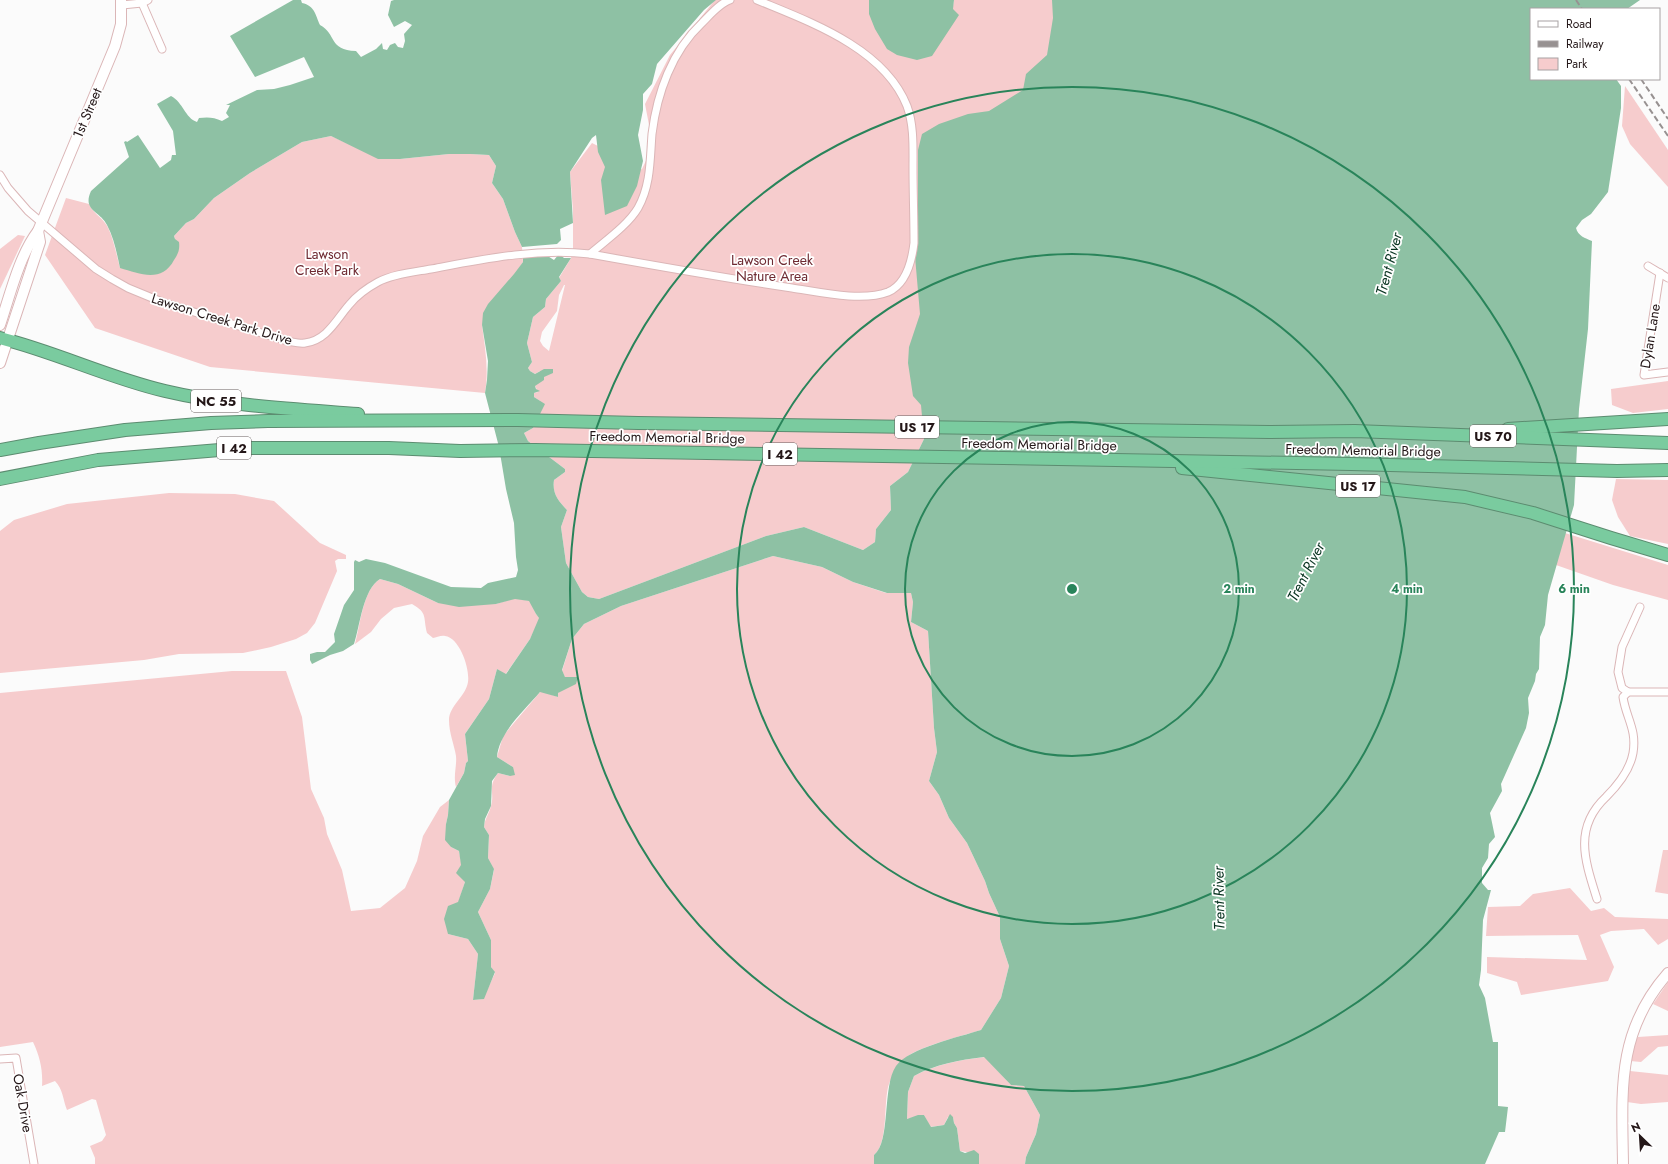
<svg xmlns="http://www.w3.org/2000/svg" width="1668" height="1164" font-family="Jost,sans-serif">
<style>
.green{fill:#f6cccd;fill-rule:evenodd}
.water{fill:#8ec1a4}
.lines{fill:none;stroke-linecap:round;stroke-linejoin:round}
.street-casing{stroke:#dbb6b7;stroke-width:9}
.secondary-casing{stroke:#dbb6b7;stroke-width:12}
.highway-casing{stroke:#5c8c70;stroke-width:14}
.street{stroke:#fff;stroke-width:7}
.secondary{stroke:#fff;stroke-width:10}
.highway{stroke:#7acb9f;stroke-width:12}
.rail{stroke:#979191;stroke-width:2;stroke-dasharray:6 3;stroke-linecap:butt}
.ring{fill:none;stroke:#29845a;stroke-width:2}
.labels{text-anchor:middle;stroke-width:3.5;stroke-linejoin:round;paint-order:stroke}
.shield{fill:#fff;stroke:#665d5d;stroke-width:1}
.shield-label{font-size:13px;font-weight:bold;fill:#241718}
.street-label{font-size:14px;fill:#241718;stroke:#fff}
.park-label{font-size:14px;fill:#6e2a32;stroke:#fff}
.water-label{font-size:15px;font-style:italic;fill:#093421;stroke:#fff}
.centre{fill:#29845a;stroke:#fff;stroke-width:2}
.ring-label{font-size:12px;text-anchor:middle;font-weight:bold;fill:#29845a;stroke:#fff;stroke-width:3.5;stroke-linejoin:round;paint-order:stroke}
</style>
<rect width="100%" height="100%" fill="#fbfbfb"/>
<!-- green -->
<g class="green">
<path d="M715 0H882L953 6 954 0H1066L1069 24 1023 108 985 112 959 126 924 439 908 472 890 486 891 510 876 529 875 542 863 550 804 527 766 536 599 599 588 597 582 592 566 563 561 527 567 510C558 501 552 493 554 480L565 472V469L528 441 524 433 533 428 540 401 534 397V393L538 392 535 386 540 371 535 374 530 371 528 368 532 362 527 343 533 317 545 307 546 299 561 281 559 278 571 258 573 250V211L570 172 592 143 606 150 627 174 642 169 653 146 645 104 670 55ZM564 285H565L549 351 543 346 540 341 542 332 557 311 559 295Z"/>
<path d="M1625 86 1668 150V187L1630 144 1622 126Z"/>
<path d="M331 136 353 146 400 159 449 154H470L489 155 496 166 492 183 503 199 515 232 522 247 523 262 482 325C485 348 489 369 485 393L210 367 95 328 45 255 66 198 89 204C93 213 100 216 105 223 112 231 117 257 120 268L175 239 174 236 186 223 194 219 214 198 250 173 302 142Z"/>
<path d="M18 235 25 236 0 289V249Z"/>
<path d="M1668 381V409L1633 413 1612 405 1611 389Z"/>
<path d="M1616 479 1668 480V544L1630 536 1618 517 1612 500Z"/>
<path d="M169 493 235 494 274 501 320 543 346 555V559H338L335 561 337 571 315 623 307 633 296 639 271 647 243 653 179 654 144 660 0 673V531L14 520 67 504Z"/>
<path d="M1565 533 1668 565V600L1613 585 1556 565Z"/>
<path d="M773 556 822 567 853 582 886 593H911L913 602 911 622 928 631 934 728 937 752 929 781 939 795 949 818 967 843 985 881 989 893 1000 917V939L1009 966 1001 998 981 1030C965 1035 916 1047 906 1058 902 1062 891 1078 889 1084 883 1100 889 1143 874 1155V1164H95V1158L90 1146 102 1141 106 1135 96 1100 92 1099 67 1110C63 1100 63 1089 55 1081L42 1086C43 1070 40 1057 33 1042L0 1047V693L232 671H286L302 717 311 789 324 818 327 834 342 870 351 911 380 908 405 888 417 861 423 836 440 807 449 800 448 815 446 824 451 847 459 851 465 882 448 934 468 939 478 954 473 1000 483 999 495 973 491 967V940L478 912 490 889 494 870 488 858 489 835 484 827C485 818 489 814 491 806 495 792 487 788 498 773L510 776 513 767 497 757 503 736 541 691 558 697V693L562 690 565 677 562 671 572 639 584 624 621 606Z"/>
<path d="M380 579 398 584 438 603 496 604 515 598 530 601 536 614 540 619 530 639 505 675 497 669 489 699 465 734 468 761 466 763 464 773 456 787C453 776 457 766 456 756 454 744 449 733 449 720 449 706 466 696 468 682 470 669 460 638 445 636 441 635 436 638 433 638L427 633C423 617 428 613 412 604L394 608 381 619 371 632 355 644C360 626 363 589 380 579Z"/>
<path d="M1663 850H1668V894L1655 892Z"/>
<path d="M1570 888 1591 911 1604 908 1615 917 1668 919V939L1658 945 1644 929 1611 931 1600 935 1614 967 1608 981 1521 995 1517 982 1487 973V957L1587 960 1578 935 1486 936 1488 907 1520 906 1533 894Z"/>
<path d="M1668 982V1011L1653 1004Z"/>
<path d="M1668 1035V1046L1658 1047 1641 1062 1630 1061 1632 1046 1638 1037Z"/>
<path d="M985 1057 1011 1085 1024 1086 1040 1115 1036 1134 1026 1157 1025 1164H979V1154L960 1151 957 1128 954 1123 953 1117H948L944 1125 930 1127 924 1115 907 1119 908 1092 914 1076C937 1064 959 1060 985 1057Z"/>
<path d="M1630 1071 1668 1075V1102L1641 1104 1627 1102 1625 1086Z"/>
</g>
<!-- water -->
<g class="water">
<path d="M293 0H301L302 3C315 6 315 14 320 25 337 34 328 50 356 51L361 57 376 49 382 43 383 49 387 50 390 45 395 43 398 47 403 48 405 41 404 34 412 25 405 21 394 27 388 15 391 1 394 0H716L704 10 657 64 652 84 643 94V110L638 135 643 161 637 186 627 206 605 215 601 180 605 167 598 152 596 135 592 138 570 172 573 223 560 229 561 240 557 244 522 247 515 232 503 199 492 183 496 166 489 155 470 154H449L400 159H378L331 136 302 142 250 173 214 198 194 219 186 223 174 236 175 239 179 242C180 250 178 254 174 260 162 283 140 274 120 268 117 254 114 238 107 225 100 211 82 211 91 191L129 157 124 142 126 141 127 142 138 135 160 168 171 160 172 155H176L173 131 157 104 171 96C183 102 185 118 197 122L199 118C207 117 214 117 222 121L229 117 226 113 230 105H226L257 90 274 89 290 85 314 77 304 57 255 77 230 36Z"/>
<path d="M869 0H954L953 9 959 15 932 56 917 60 897 55 887 49 875 29 869 14Z"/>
<path d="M1052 0H1640L1627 9H1531V79H1616L1621 86V108L1608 192 1591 214 1582 220 1576 228C1578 236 1585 238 1592 241L1588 329 1579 409 1574 505 1548 595 1545 625 1540 637 1539 669 1536 674 1535 681 1528 698 1529 713 1526 728 1501 784 1502 791 1490 813 1495 837 1489 844 1488 858 1482 868V883L1488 890H1491L1483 920 1481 970 1479 985 1485 998 1493 1042H1498V1106L1508 1107 1505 1132H1499L1485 1164H1025L1026 1157 1036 1134 1040 1115 1024 1086 1011 1085 984 1057C959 1060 936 1064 914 1076L908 1092 907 1119 918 1115H924L931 1127 944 1125 950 1114 953 1117 954 1123 957 1128 960 1151 965 1153 974 1150 979 1154V1164H874V1155C891 1142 882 1086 896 1066 909 1048 959 1037 981 1030L1001 998 1009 966 1000 939V917L989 893 985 881 967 843 949 818 939 795 929 781 937 752 934 728 928 631 911 622 913 602 911 593H887L853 582 822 567 773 556 621 606 584 624 572 639 562 670 565 677H578L576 684 558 693V697L540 692C525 710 499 732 497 757L513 767 515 775 510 776 498 773 492 781 491 806 485 819 484 827 489 835 488 858 494 869 490 889 478 912 491 940V967L495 972 484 999 473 1000 478 954 468 939 448 934 444 919 448 906 458 902 465 882 456 873 461 865 459 851 451 847 445 840 446 824 448 815 449 800 464 773 466 763 468 761 465 734 489 699 497 669 506 674 530 639 539 618 536 614 529 601 515 599 496 604 459 607 438 603 398 584 380 579C363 589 360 626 354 644L343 651 330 655 312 664 310 660V654L317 652H325L335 642 334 634 344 605 354 590V562L355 560 359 562 366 559 385 563 451 587 481 588 488 583 516 577 518 570 516 557 514 523 506 489 499 447 485 393 487 380 488 361 482 325 483 313 488 304 514 274 523 262V256L546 255 554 260 559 254 564 258H571L559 277 561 281 546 299 545 307 533 317 527 343 532 362 528 368 530 371 535 374 544 369H553V373L544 377V380L535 386 536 389 540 391 534 393V397L545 404 533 428 524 433 528 441 565 469V472L554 480C552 493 558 501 567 510L561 527 566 563 582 592 588 597 599 599 766 536 804 527 863 550 875 542 876 529 891 510 890 486 908 472 924 439 921 405 913 396 908 363 909 347 920 314 914 245 918 203V150L922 134 939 124 968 114 989 111 1023 90 1026 74 1047 55 1053 18Z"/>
</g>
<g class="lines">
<!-- street casing -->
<g class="street-casing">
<g id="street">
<path d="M730 0C720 3 710 15 702 23 672 51 657 93 652 134 650 159 651 185 638 208 628 225 605 241 590 254 657 266 724 278 792 288 819 292 862 302 888 292 907 284 912 260 914 243 914 217 913 192 913 167 913 147 914 125 907 106 884 48 810 22 757 0"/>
<path d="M142 3 162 49"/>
<path d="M122 5 142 3 148 0"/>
<path d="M0 175 8 188 28 211 96 269 112 279 128 288 162 302 287 341C293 342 300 344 305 343 327 340 336 320 349 305 357 295 367 288 378 282 393 274 414 272 431 269 484 259 536 248 590 254"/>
<path d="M1648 266 1668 278"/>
<path d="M1660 273 1644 375 1668 372"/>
<path d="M1628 692 1622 688 1618 672 1622 647 1640 607"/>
<path d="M1597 899C1585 861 1573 828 1606 797 1618 785 1630 770 1633 753 1637 729 1626 718 1623 697L1628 692H1668"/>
<path d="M0 1059 16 1058 34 1164"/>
</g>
</g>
<!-- secondary casing -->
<g class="secondary-casing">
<g id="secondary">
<path d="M0 325C10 295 19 256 38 231L115 46 121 24V0"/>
<path d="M0 363 40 242 38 231"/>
<path d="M1623 1164C1622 1091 1616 1032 1668 973"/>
</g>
</g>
<!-- highway casing -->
<g class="highway-casing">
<g id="highway">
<path d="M0 338C56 352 109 378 165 391 228 406 293 409 358 414"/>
<path d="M1508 429 1668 419"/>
<path d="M0 450 39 443 125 430 211 423 268 421 518 420 638 423 1269 432 1355 431 1668 443"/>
<path d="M1182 468 1465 497 1533 513 1611 538 1668 555"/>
<path d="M0 479 98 460 244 448H389L460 451 535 450 1351 464 1617 471 1668 470"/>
</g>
</g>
<!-- street -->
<use href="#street" class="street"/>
<!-- secondary -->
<use href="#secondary" class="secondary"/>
<!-- highway -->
<use href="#highway" class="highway"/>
<!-- rail -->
<g class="rail">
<path d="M1576 0 1582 9"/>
<path d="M1629 79 1668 136"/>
<path d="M1641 79 1668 119"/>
</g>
</g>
<!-- distance rings -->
<g class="ring">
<circle cx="1072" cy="589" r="167"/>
<circle cx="1072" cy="589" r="335"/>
<circle cx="1072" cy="589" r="502"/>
</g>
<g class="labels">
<!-- shield labels -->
<g class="shield">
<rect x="191" y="390" width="50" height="22" rx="3"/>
<rect x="895" y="416" width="44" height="22" rx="3"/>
<rect x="1470" y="425" width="46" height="22" rx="3"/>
<rect x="217" y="437" width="34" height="22" rx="3"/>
<rect x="763" y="443" width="34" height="22" rx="3"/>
<rect x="1336" y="475" width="44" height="22" rx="3"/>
</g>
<g class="shield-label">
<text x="216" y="406">NC 55</text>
<text x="917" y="432">US 17</text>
<text x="1493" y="441">US 70</text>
<text x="234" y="453">I 42</text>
<text x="780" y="459">I 42</text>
<text x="1358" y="491">US 17</text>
</g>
<!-- street labels -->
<g class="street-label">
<text transform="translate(87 113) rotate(-67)" y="5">1st Street</text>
<text transform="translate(222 319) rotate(17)" y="5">Lawson Creek Park Drive</text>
<text transform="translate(1650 336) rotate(-81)" y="5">Dylan Lane</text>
<text transform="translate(667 437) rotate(1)" y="5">Freedom Memorial Bridge</text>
<text transform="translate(1039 444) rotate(1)" y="5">Freedom Memorial Bridge</text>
<text transform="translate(1363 450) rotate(1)" y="5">Freedom Memorial Bridge</text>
<text transform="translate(23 1103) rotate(80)" y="5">Oak Drive</text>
</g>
<!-- park labels -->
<g class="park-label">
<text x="327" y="259">Lawson<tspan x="327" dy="16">Creek Park</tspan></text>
<text x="772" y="265">Lawson Creek<tspan x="772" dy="16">Nature Area</tspan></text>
</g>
<!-- water labels -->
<g class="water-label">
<text transform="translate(1389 264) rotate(-75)" y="5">Trent River</text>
<text transform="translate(1306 572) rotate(-63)" y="5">Trent River</text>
<text transform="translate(1219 898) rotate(-91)" y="5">Trent River</text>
</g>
</g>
<circle cx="1072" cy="589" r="6" class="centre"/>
<g class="ring-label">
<text x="1239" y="593">2 min</text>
<text x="1407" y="593">4 min</text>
<text x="1574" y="593">6 min</text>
</g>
<!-- legend -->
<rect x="1530" y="8" width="130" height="72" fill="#ffffff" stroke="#a7a2a3"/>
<rect x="1538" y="21" width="20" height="6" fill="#ffffff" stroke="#a7a2a3"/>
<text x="1566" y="28" font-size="12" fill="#241718">Road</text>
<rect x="1538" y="41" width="20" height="6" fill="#979191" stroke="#a7a2a3"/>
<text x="1566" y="48" font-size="12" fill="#241718">Railway</text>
<rect x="1538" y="58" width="20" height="12" fill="#f6cccd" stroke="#a7a2a3"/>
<text x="1566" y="68" font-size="12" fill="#241718">Park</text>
<!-- north arrow -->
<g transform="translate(1640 1136) rotate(335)" stroke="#ffffff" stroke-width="3" paint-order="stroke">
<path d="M0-3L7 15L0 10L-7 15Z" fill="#241718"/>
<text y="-6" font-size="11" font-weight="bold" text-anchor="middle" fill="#241718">N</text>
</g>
</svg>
